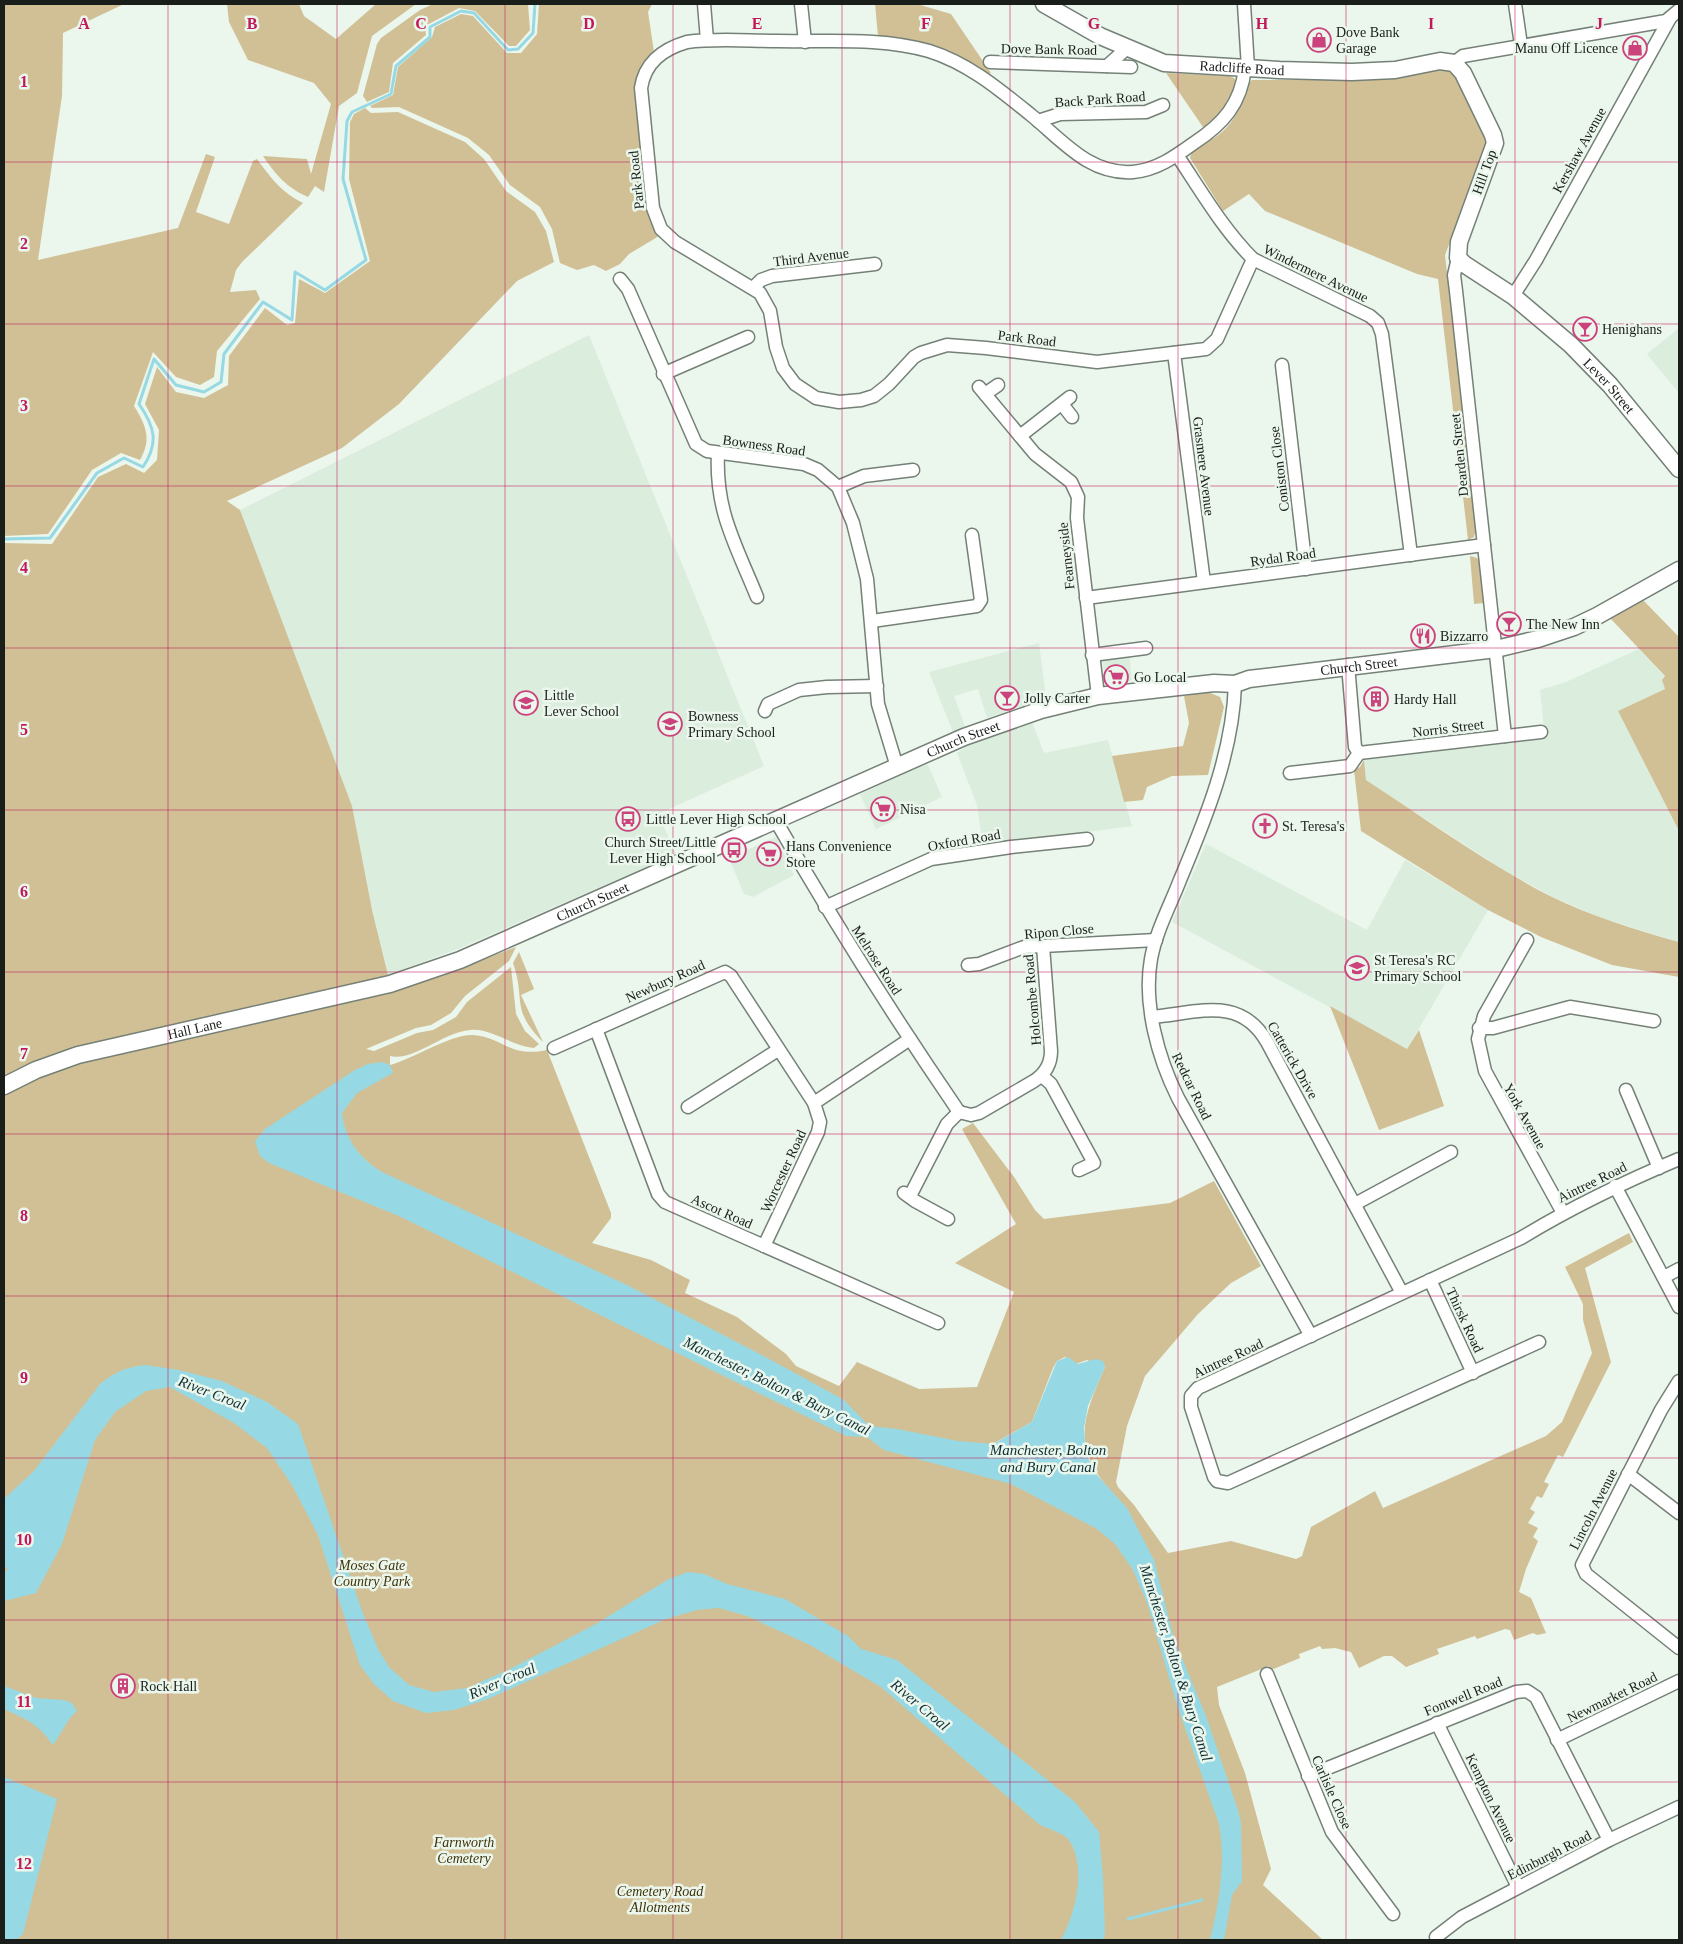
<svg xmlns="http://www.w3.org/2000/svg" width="1683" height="1944" font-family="'Times New Roman',serif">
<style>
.built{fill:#dbeddd}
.green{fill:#d1c095;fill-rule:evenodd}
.water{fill:#96d9e4}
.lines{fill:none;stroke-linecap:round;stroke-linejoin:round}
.stream{stroke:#96d9e4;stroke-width:3}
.minor-casing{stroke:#758077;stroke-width:15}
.major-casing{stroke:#758077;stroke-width:19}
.minor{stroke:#fff;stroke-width:12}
.major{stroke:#fff;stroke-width:16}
.grid{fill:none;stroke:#c2185b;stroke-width:1;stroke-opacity:0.55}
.labels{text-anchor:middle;stroke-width:5;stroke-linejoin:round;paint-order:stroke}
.poi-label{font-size:14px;fill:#1a1e1a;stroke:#ebf6ec;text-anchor:start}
.street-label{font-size:14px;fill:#1a1e1a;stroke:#ebf6ec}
.park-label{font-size:14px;font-style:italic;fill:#403209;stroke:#ebf6ec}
.water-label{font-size:15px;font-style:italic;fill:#0e3035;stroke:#ebf6ec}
.grid-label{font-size:16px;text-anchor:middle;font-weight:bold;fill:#c2185b;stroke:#ebf6ec;stroke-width:5;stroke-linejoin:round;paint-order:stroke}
</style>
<rect width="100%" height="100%" fill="#ebf6ec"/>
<!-- built -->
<g class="built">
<path d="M1679 328V393L1647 354Z"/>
<path d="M589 335 764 766 658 814 676 854 460 948 388 975 372 910 240 510Z"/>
<path d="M1039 643 1046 698 987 718 978 689 954 696 965 727 953 732 929 672Z"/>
<path d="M1639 649 1665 677V689L1618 711 1679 831V942L1599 917 1551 896 1502 869 1366 780 1364 760 1545 739 1540 690 1566 682Z"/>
<path d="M1129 654 1132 680 1125 683 1106 684 1102 658Z"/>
<path d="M1032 722 1044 753 1108 740 1132 826 983 846 977 805 957 753 975 741Z"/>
<path d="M928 765 942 797 876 829 860 794 918 767Z"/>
<path d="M776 837 794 875 753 897 744 894 729 858Z"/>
<path d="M1206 844 1367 930 1405 860 1488 910 1407 1049 1172 922Z"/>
</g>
<!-- green -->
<g class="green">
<path d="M4 4H124L63 33 62 96 38 260 178 228 206 154 215 157 196 212 229 224 253 161 257 159C271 178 282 193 303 203L242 262 236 270 230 292 256 290 260 299 217 351 214 377 200 385 176 377 153 352 134 406C146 425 152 439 140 460L121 453 92 470 48 534 4 536Z"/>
<path d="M227 4H299L304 16 336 39 376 4H416L372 36 357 93 339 106 324 192 315 186 308 197C286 187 276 175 263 156L307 159 311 174 331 104 314 83 248 60 229 22Z"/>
<path d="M433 4H528L530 30 516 46H509L475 11 459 8 425 26 426 35 393 63 389 92 367 102 363 96 377 44 381 38 420 10Z"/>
<path d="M539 4H652L648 12 654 52 643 63 637 80 659 236 629 254 620 264 606 271 594 265 577 270 560 263 552 229 540 207 510 185 489 155 468 138 399 107 372 108 370 106 393 95 398 67 432 37 435 27 461 14 473 16 507 53H521L537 34Z"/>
<path d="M875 4H917L951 14 991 73 986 75C975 68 965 58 954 53 931 42 903 37 878 36Z"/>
<path d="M1440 69 1454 73 1484 135 1486 143 1483 157 1445 255 1476 529 1474 537 1468 540 1438 279 1417 274 1265 211 1249 194 1223 211 1190 158C1192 147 1209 142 1217 136 1236 123 1241 103 1249 83L1252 80H1359Z"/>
<path d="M1166 73 1229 76 1234 78 1239 85 1224 113 1205 130Z"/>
<path d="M365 108 371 113 398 112 465 142 484 159 506 191 535 212 546 231 554 262 517 281 399 404 342 448 227 501 240 510 352 806 372 910 388 975 337 988 336 1004 452 971 516 947 509 961 465 996 451 1013 431 1025 416 1028 366 1049 374 1051 417 1033 433 1030 456 1017 467 1002 511 967 516 1014 525 1031 539 1044 534 1048C512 1046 491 1028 471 1030 445 1031 413 1062 390 1056V1065C413 1059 451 1034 473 1035 503 1037 509 1058 547 1050L611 1213V1218L592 1243 651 1260 690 1280 685 1293 737 1317 786 1354 796 1366 839 1386 857 1362 919 1389 977 1387 1014 1292 955 1263 1016 1224 962 1129 973 1123 1014 1177 1035 1210 1044 1219 1170 1203 1214 1181 1261 1266 1231 1283 1198 1314 1145 1376 1127 1426 1116 1482 1118 1487 1134 1505 1168 1553 1231 1541 1296 1559 1302 1556 1311 1527 1375 1491 1383 1508 1546 1436 1562 1422 1592 1353 1583 1320V1304L1565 1267 1629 1233 1633 1242 1585 1268 1611 1362 1563 1457 1558 1455 1544 1482 1549 1484 1542 1498 1537 1496 1530 1509 1535 1512 1528 1523 1538 1528 1533 1537 1538 1541 1526 1569 1519 1592 1531 1598 1546 1633 1537 1635 1533 1633 1514 1640 1510 1630 1505 1629 1477 1639 1475 1636 1437 1649 1439 1654 1406 1667 1392 1656H1384L1359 1668 1351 1652 1335 1648 1322 1649 1320 1646 1299 1654 1300 1658 1271 1670 1269 1666 1217 1687 1219 1705 1245 1773 1271 1869 1263 1885 1323 1940H4V543L52 544 98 477 126 464 144 473 157 460 159 430 145 404 157 367 176 392 204 398 228 385 229 356 265 308 287 325 295 323 299 279 325 293 370 261 349 179 350 122 354 114ZM1065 1357 1076 1364 1087 1360 1105 1367C1085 1413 1071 1442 1106 1486L991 1445 1032 1422 1053 1368 1057 1361Z"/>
<path d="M1470 556 1477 558 1480 562 1484 603 1474 604Z"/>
<path d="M1643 600 1679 637V831L1618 711 1665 689 1662 680 1665 676 1610 618Z"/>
<path d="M1208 692 1220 697 1224 707 1208 775 1172 776 1147 787 1143 800 1124 802 1112 756 1183 746 1189 723 1184 696Z"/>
<path d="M1364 760 1366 780C1426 819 1486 863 1550 896 1591 916 1636 930 1679 942V977L1612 965 1541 937 1488 910 1361 831 1354 770 1360 767Z"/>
<path d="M519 952 534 989 521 995 543 1042C510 1009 526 1000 513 963Z"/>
<path d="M1330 1006 1407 1049 1419 1030 1444 1106 1379 1130Z"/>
</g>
<!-- water -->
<g class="water">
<path d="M382 1062 390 1065 393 1073 357 1093 342 1113C345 1140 361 1160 384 1173L627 1285 771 1360 844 1400 869 1426 897 1429 958 1441 993 1444 1032 1422 1057 1361 1068 1357 1078 1364 1095 1359 1103 1361 1105 1367 1088 1406 1084 1428 1086 1454 1097 1475 1127 1508 1154 1560 1174 1639 1206 1716 1238 1810 1241 1823 1242 1881 1232 1895 1224 1940H1210C1219 1903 1226 1863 1219 1824L1178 1708 1147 1603 1133 1570 1115 1544 1097 1529 1011 1484 884 1450 867 1437 846 1436 399 1216 269 1163 260 1156 255 1141 265 1129 355 1070 368 1064Z"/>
<path d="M145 1365 179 1370 222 1381 267 1402 298 1424 362 1611 378 1649 389 1667 409 1685 434 1692 467 1688 506 1671 594 1625 669 1579 688 1572 704 1574 727 1584 785 1599 848 1636 861 1649 897 1660 1075 1802 1099 1832 1103 1878 1105 1934 1103 1940H1061C1075 1915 1088 1865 1068 1839 1063 1833 1048 1829 1040 1825L881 1687 810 1645 747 1616 719 1608 697 1610 666 1619 488 1699 454 1710 426 1713 393 1701 374 1684 360 1665 318 1535 292 1485 267 1448 234 1423 170 1387 146 1391 115 1412 95 1440 62 1544 36 1593 4 1601V1572L8 1569 4 1566V1499L34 1471 100 1384C115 1372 126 1367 145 1365Z"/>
<path d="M4 1686 36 1698 64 1700 72 1703 77 1711 70 1718 53 1745C36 1722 29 1721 4 1709Z"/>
<path d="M4 1777 57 1799 23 1934 16 1940H4Z"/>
</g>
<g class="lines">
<!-- stream -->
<g class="stream">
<path d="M4 539 50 538 97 473 124 458 143 467C159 443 155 427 139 404L154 359 176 385 204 392 221 382 224 354 263 302 292 320 295 272 325 290 366 260 343 179 347 121 352 112 391 94 396 66 430 37V27L461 11 474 13 508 50 518 49 533 33 535 4"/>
<path d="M1128 1919 1202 1900"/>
</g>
<!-- minor casing -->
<g class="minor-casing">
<g id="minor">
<path d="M704 4 707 40"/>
<path d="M801 4 805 42"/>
<path d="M1244 4 1248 68"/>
<path d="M1515 4 1521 45"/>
<path d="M990 62 1131 67"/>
<path d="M1454 63 1463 56 1666 21 1679 10"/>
<path d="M1107 66 1126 49"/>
<path d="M1245 68C1241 104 1223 124 1194 143 1176 156 1157 170 1133 172 1089 175 1062 140 1031 115 1000 90 968 63 929 51 881 37 828 42 778 41 748 41 717 38 687 42 663 49 645 62 641 88L653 208 661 229 675 242 760 293 770 311 776 347 783 368 795 384 816 398 839 402 861 400 874 396 889 384 914 357 921 353 947 345 986 348 1097 362 1206 349 1217 339 1253 259"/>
<path d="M1038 121 1060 114 1146 112 1163 105"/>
<path d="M1177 155C1201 191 1223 229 1253 259L1370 316 1378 323 1382 334 1411 555"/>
<path d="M1458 258 1454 275 1456 291 1505 736"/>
<path d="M620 279 628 289 696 444 707 451 804 464 818 470 838 487 853 523 867 579 878 704 897 767"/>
<path d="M753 288 761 280 772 276 875 264"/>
<path d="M1513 296 1536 260 1670 18"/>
<path d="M1174 353 1204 582"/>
<path d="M1282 365 1306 569"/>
<path d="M663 374 748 337"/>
<path d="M979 387 1035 454 1071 482 1078 497 1077 518 1098 696"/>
<path d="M985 394 998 385"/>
<path d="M1062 404 1072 417"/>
<path d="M1020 436 1070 397"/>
<path d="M718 453C715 511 736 545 757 597"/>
<path d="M838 487 864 476 913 470"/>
<path d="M1086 598 1484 545"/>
<path d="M872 621 977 606 981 600 972 535"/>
<path d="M1092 655 1146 648"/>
<path d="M1348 665 1355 747 1359 753"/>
<path d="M1235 684C1233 752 1206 818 1180 880 1170 906 1156 931 1151 959 1143 1004 1158 1058 1178 1098L1311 1336"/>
<path d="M765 711 768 704 799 690 827 687 877 686"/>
<path d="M1359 753 1541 732"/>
<path d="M1290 773 1350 766 1359 753"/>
<path d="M776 821C833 921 894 1017 959 1112"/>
<path d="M825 907 931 859 1011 847 1087 839"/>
<path d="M1527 940 1484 1016 1478 1039 1485 1071 1563 1213"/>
<path d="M968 965 979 964 1024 947 1156 940"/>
<path d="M1152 1017C1198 1013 1240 995 1267 1042L1402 1293"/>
<path d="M1479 1028H1493L1570 1007 1654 1021"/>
<path d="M596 1029 658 1194 665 1202 938 1323"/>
<path d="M554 1048 725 972 731 976 814 1103"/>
<path d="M1042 1076 1051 1084 1094 1163 1079 1170"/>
<path d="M1626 1090 1659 1168"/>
<path d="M688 1107 778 1050"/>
<path d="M959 1112 971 1115 979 1113 1034 1081C1045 1074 1051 1064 1051 1051L1043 946"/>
<path d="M1615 1186 1679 1307"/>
<path d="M904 1193 915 1201 948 1219"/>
<path d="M910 1196 947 1124 959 1112"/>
<path d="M1355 1204 1451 1152"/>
<path d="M764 1246 818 1132 820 1122 814 1103 910 1039"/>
<path d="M1664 1277 1679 1269"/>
<path d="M1430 1280 1473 1373"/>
<path d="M1539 1342 1228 1483 1217 1481 1214 1477 1191 1407V1396L1198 1388 1521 1238C1572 1207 1624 1182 1679 1159"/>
<path d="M1679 1381 1661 1410 1582 1565 1586 1574 1679 1648"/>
<path d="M1628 1474 1679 1513"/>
<path d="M1267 1674 1332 1832 1393 1914"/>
<path d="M1437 1723 1518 1887"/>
<path d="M1557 1740 1679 1681"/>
<path d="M1308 1776 1516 1692 1527 1691 1536 1697 1609 1840"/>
<path d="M1436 1937 1462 1917 1609 1840 1679 1807"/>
</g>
</g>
<!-- major casing -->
<g class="major-casing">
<g id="major">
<path id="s1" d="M1044 4 1100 36 1164 63 1279 70 1352 72 1395 70 1440 61 1454 63 1463 73 1493 135 1495 143 1459 242 1458 258 1464 264 1513 296 1571 345 1610 385 1679 469"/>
<path id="s2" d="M4 1086 36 1070 78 1055 390 984 460 960 964 737 1041 710 1098 696 1214 683 1235 684 1249 679 1496 649 1538 639 1574 627 1597 616 1679 570"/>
</g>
</g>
<!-- minor -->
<use href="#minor" class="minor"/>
<!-- major -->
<use href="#major" class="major"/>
</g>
<!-- grid -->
<path class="grid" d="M168 4V1940M337 4V1940M505 4V1940M673 4V1940M842 4V1940M1010 4V1940M1178 4V1940M1346 4V1940M1515 4V1940M4 162H1679M4 324H1679M4 486H1679M4 648H1679M4 810H1679M4 972H1679M4 1134H1679M4 1296H1679M4 1458H1679M4 1620H1679M4 1782H1679"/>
<!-- icons -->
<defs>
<g id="shop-ring" transform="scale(1.25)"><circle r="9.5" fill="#ebf6ec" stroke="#cb427c" stroke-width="1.5"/><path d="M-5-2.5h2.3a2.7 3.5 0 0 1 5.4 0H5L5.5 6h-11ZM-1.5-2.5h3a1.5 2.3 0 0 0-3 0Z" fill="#cb427c"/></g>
<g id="bar-ring" transform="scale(1.25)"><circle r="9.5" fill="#ebf6ec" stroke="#cb427c" stroke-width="1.5"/><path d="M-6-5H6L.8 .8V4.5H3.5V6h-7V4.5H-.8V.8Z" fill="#cb427c"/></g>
<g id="restaurant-ring" transform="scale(1.25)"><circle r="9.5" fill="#ebf6ec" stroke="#cb427c" stroke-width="1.5"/><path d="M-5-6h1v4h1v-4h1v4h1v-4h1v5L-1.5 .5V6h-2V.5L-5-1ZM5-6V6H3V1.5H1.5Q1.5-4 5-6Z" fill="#cb427c"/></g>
<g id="supermarket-ring" transform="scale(1.25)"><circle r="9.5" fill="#ebf6ec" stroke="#cb427c" stroke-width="1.5"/><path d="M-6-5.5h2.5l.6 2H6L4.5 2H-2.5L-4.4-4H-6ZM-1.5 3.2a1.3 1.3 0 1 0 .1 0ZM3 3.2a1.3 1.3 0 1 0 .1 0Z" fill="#cb427c"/></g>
<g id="building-ring" transform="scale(1.25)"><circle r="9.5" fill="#ebf6ec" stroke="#cb427c" stroke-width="1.5"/><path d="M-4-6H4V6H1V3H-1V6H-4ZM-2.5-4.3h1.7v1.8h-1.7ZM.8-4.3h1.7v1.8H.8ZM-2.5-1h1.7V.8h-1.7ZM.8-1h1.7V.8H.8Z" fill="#cb427c"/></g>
<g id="school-ring" transform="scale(1.25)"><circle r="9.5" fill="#ebf6ec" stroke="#cb427c" stroke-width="1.5"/><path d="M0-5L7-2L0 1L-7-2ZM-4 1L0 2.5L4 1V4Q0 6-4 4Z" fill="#cb427c"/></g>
<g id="bus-ring" transform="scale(1.25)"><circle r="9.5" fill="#ebf6ec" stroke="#cb427c" stroke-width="1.5"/><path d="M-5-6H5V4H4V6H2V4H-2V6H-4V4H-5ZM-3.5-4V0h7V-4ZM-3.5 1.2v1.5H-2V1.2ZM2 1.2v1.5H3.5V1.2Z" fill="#cb427c"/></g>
<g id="church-ring" transform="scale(1.25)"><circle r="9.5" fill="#ebf6ec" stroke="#cb427c" stroke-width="1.5"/><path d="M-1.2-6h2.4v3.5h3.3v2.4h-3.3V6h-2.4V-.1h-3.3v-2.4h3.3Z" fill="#cb427c"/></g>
</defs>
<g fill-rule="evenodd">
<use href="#shop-ring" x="1319" y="40"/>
<use href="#shop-ring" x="1635" y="48"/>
<use href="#bar-ring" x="1585" y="329"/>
<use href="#bar-ring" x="1509" y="624"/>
<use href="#restaurant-ring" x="1423" y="636"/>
<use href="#supermarket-ring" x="1116" y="677"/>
<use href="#bar-ring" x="1007" y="698"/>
<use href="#building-ring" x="1376" y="699"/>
<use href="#school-ring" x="526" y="703"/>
<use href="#school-ring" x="670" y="724"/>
<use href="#supermarket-ring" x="883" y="809"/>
<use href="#bus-ring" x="628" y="819"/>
<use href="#church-ring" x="1265" y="826"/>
<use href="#bus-ring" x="734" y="850"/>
<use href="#supermarket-ring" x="769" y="854"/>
<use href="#school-ring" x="1357" y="968"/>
<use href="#building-ring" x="123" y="1686"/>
</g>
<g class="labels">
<!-- poi labels -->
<g class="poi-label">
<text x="1336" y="37">Dove Bank<tspan x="1336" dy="16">Garage</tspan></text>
<text x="1618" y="53" text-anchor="end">Manu Off Licence</text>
<text x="1602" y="334">Henighans</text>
<text x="1526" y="629">The New Inn</text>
<text x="1440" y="641">Bizzarro</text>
<text x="1134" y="682">Go Local</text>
<text x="544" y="700">Little<tspan x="544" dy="16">Lever School</tspan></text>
<text x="1024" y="703">Jolly Carter</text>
<text x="1394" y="704">Hardy Hall</text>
<text x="688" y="721">Bowness<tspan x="688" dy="16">Primary School</tspan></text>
<text x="900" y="814">Nisa</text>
<text x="646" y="824">Little Lever High School</text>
<text x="1282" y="831">St. Teresa's</text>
<text x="716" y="847" text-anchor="end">Church Street/Little<tspan x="716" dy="16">Lever High School</tspan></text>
<text x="786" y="851">Hans Convenience<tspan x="786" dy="16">Store</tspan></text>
<text x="1374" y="965">St Teresa's RC<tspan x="1374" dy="16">Primary School</tspan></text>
<text x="140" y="1691">Rock Hall</text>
</g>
<!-- street labels -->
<g class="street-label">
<text transform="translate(1049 49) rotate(1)" y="5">Dove Bank Road</text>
<text dy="5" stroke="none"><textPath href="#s1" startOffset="212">Radcliffe Road</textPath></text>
<text transform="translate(1100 99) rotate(-4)" y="5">Back Park Road</text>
<text transform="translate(1579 150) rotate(-61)" y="5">Kershaw Avenue</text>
<text transform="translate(1484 172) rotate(-70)" y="5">Hill Top</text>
<text transform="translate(636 180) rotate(-96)" y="5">Park Road</text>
<text transform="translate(811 257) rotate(-7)" y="5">Third Avenue</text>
<text transform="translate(1316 273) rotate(26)" y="5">Windermere Avenue</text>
<text transform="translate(1027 338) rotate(7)" y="5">Park Road</text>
<text dy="5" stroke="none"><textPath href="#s1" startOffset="836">Lever Street</textPath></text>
<text transform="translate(764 445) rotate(8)" y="5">Bowness Road</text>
<text transform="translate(1459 455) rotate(-96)" y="5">Dearden Street</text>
<text transform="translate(1204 466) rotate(83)" y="5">Grasmere Avenue</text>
<text transform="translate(1279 469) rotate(-97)" y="5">Coniston Close</text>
<text transform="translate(1066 556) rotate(-96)" y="5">Fearneyside</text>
<text transform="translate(1283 557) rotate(-8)" y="5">Rydal Road</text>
<text dy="5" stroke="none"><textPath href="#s2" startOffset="1429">Church Street</textPath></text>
<text transform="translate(1448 728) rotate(-7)" y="5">Norris Street</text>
<text dy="5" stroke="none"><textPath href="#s2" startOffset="1024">Church Street</textPath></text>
<text transform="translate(964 840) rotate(-10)" y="5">Oxford Road</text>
<text dy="5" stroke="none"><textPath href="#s2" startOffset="619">Church Street</textPath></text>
<text transform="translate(1059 931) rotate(-5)" y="5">Ripon Close</text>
<text transform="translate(877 960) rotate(57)" y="5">Melrose Road</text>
<text transform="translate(665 981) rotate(-24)" y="5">Newbury Road</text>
<text transform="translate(1032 1000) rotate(-95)" y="5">Holcombe Road</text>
<text dy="5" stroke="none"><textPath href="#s2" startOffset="200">Hall Lane</textPath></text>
<text transform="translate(1293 1060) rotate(60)" y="5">Catterick Drive</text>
<text transform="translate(1192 1086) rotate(64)" y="5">Redcar Road</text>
<text transform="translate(1525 1116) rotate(61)" y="5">York Avenue</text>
<text transform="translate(783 1171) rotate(-65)" y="5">Worcester Road</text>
<text transform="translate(1592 1182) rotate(-26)" y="5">Aintree Road</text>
<text transform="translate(722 1211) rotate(24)" y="5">Ascot Road</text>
<text transform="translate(1465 1320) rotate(65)" y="5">Thirsk Road</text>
<text transform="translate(1228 1358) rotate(-25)" y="5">Aintree Road</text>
<text transform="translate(1593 1509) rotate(-63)" y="5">Lincoln Avenue</text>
<text transform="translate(1463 1696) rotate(-22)" y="5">Fontwell Road</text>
<text transform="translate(1612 1697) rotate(-26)" y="5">Newmarket Road</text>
<text transform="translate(1332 1792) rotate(66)" y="5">Carlisle Close</text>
<text transform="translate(1491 1798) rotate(64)" y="5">Kempton Avenue</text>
<text transform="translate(1549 1855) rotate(-27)" y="5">Edinburgh Road</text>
</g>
<!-- park labels -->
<g class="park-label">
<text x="372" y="1570">Moses Gate<tspan x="372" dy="16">Country Park</tspan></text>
<text x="464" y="1847">Farnworth<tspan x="464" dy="16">Cemetery</tspan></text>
<text x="660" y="1896">Cemetery Road<tspan x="660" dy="16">Allotments</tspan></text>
</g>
<!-- water labels -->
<g class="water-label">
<text transform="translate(777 1386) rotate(26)" y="5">Manchester, Bolton &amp; Bury Canal</text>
<text transform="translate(212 1393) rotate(21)" y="5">River Croal</text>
<text x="1048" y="1455">Manchester, Bolton<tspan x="1048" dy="17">and Bury Canal</tspan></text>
<text transform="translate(1176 1663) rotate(72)" y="5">Manchester, Bolton &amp; Bury Canal</text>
<text transform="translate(502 1681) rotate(-23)" y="5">River Croal</text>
<text transform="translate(920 1705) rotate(40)" y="5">River Croal</text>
</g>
</g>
<g class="grid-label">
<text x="84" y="29">A</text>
<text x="252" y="29">B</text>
<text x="421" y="29">C</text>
<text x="589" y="29">D</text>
<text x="757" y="29">E</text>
<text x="926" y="29">F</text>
<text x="1094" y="29">G</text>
<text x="1262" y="29">H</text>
<text x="1431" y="29">I</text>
<text x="1599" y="29">J</text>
<text x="24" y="87">1</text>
<text x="24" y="249">2</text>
<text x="24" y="411">3</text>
<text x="24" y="573">4</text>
<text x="24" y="735">5</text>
<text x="24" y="897">6</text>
<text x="24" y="1059">7</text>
<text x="24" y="1221">8</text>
<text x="24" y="1383">9</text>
<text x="24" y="1545">10</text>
<text x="24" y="1707">11</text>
<text x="24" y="1869">12</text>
</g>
<!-- border -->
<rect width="1683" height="1944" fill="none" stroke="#1a1e1a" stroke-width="10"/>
</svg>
